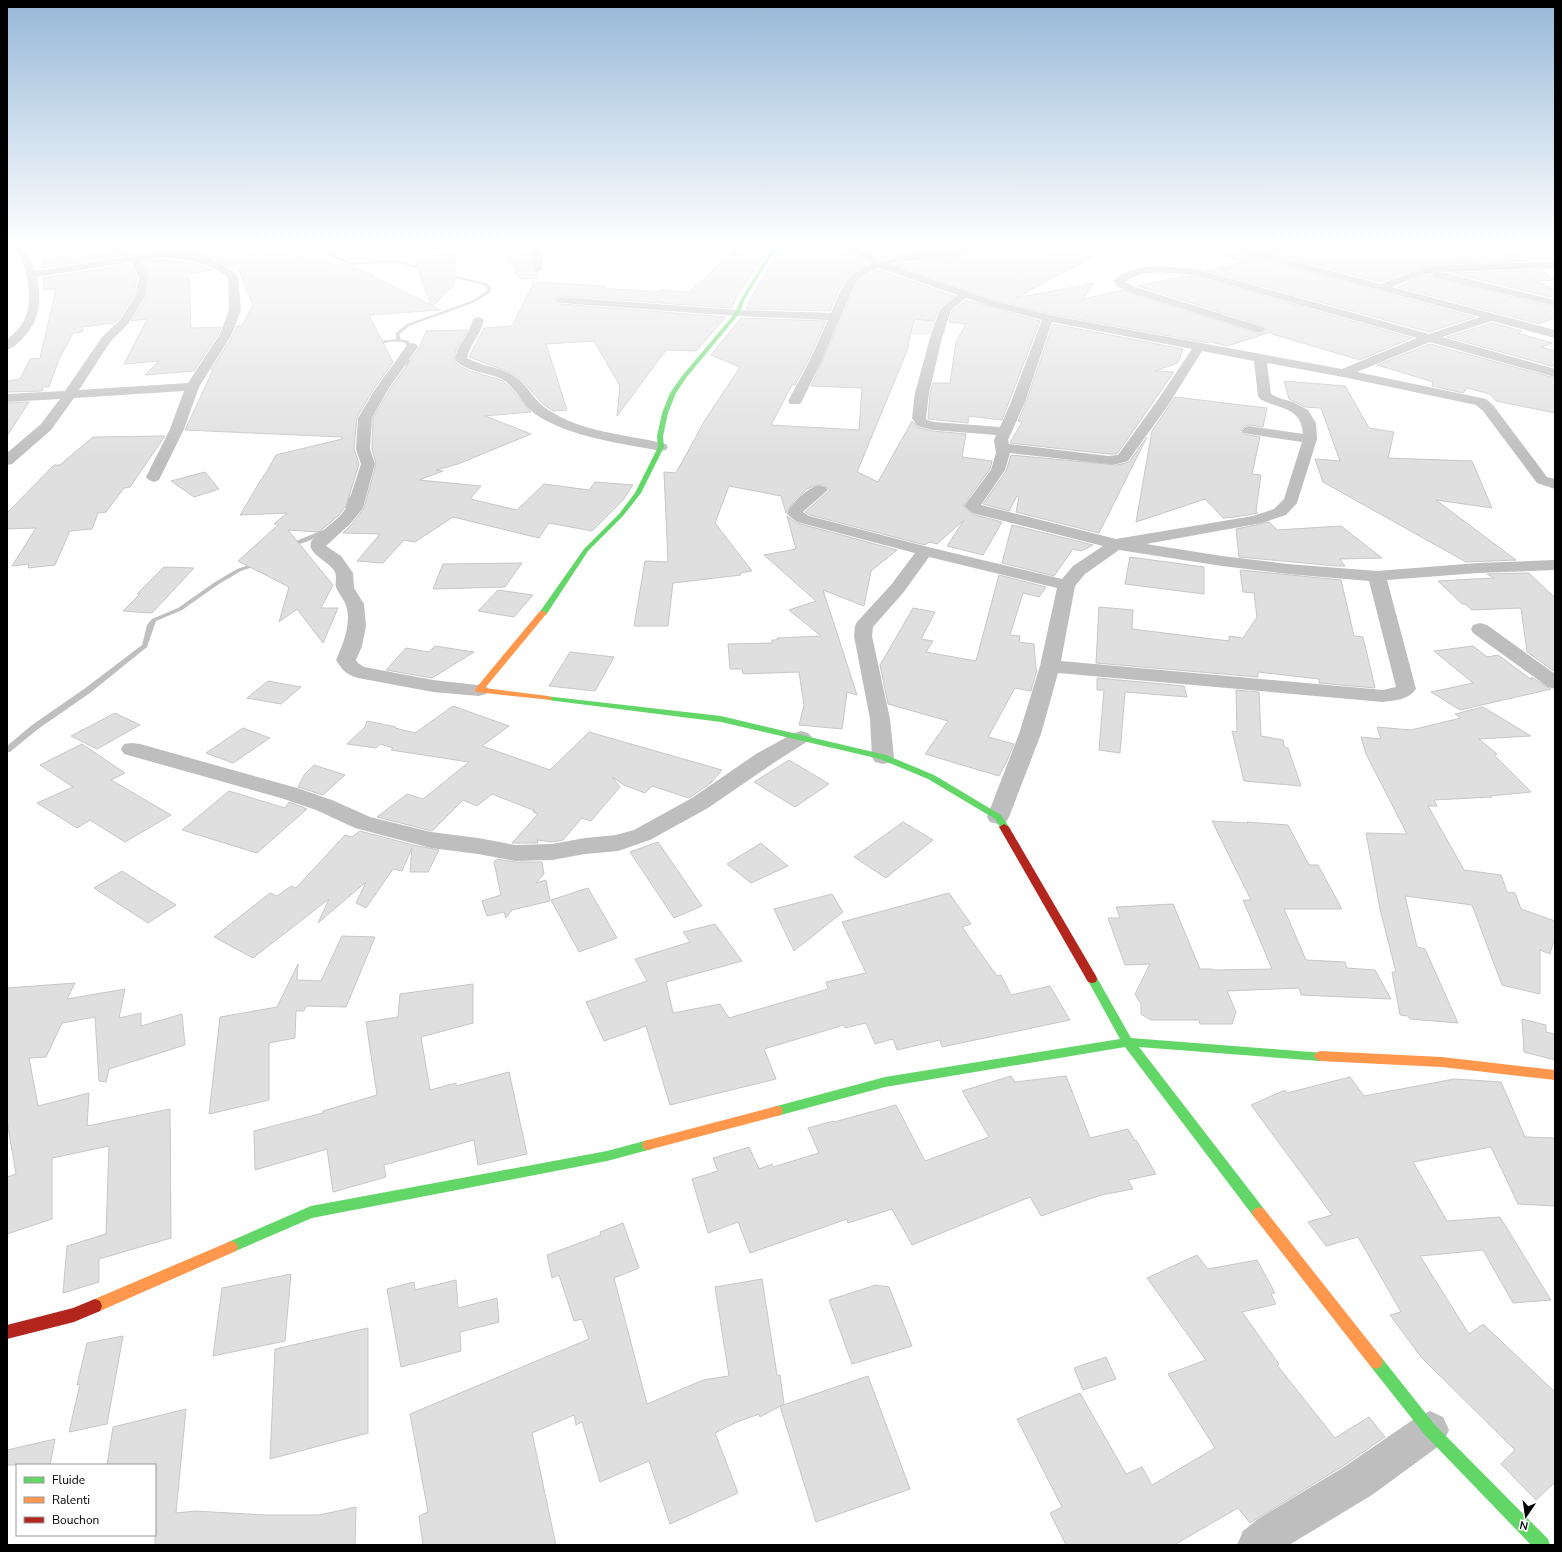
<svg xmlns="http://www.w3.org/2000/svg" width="1562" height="1552" font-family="'Nunito Sans',sans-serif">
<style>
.green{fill:#ececec}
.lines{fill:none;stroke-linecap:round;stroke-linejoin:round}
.stream{fill:#bfbfbf;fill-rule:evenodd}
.building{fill:#dfdfdf;stroke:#c7c7c7}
.lane{fill:#bebebe;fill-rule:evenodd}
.street{fill:#bebebe;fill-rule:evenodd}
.fast{fill:#63d668;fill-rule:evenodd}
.slow{fill:#ff974d;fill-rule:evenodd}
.jam{fill:#b3261e;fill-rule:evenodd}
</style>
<rect width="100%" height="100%" fill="#fff"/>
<!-- green -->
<path class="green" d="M878 318 933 321 946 324 945 334 905 335Z"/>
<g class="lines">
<!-- stream -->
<g class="stream">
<path d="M302 244H306L352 263 396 260 429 270 427 271 396 262 351 265Z"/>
<path d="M443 273 486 283 491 287V292L473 303 409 326 400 334V339L409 341 411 346 404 355 411 361 409 368 411 372 407 373 405 368 407 361 400 355 407 346 405 343C393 340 385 342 375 347H373V345L380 341 396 339V333L407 324 471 301 487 291V287L484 285 443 275Z"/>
<path d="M354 492 359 493 350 503V506L355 511 353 515 351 516 348 514 349 511 344 506V503Z"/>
<path d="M328 528 330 529V531L306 542 289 547 286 545Z"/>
<path d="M257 558 260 560 250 568 241 571 219 584 182 610 156 621 147 647 90 693 38 729 10 752H7V746L32 725 84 689 142 645 147 625 152 619 178 608 215 582 237 569 246 566Z"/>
</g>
</g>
<!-- building -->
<g class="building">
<path d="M135 244H244L338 265 345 263 368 274H372L375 278 431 305 415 261 429 260V255L456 253 454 285 433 306 441 310 369 315 393 362 375 387 357 417 354 449 359 464 346 506 338 516 319 532 288 530 333 585 321 608H338L323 643 297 609 279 622 289 587 238 561 279 524H274L287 513 240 515 264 475H265L276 455 342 439V437L185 430 213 370H211L233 335 237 326H242L253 305 237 266 230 267 214 259 181 251 162 250 138 254 123 247Z"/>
<path d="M747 244 771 245 736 298 732 308 561 296 554 299 561 304 726 317 696 351 666 350 617 416 620 386 594 341 546 344 567 410 553 411 543 404 523 382 514 374 469 357 484 328 512 326 534 282 605 286 604 288 659 292 661 290 689 292 736 250Z"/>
<path d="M791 244H828L825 247H843L868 264 848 277 840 288 830 311 746 309 757 287 773 261 784 246 788 247Z"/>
<path d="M913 244H956L958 248 904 255 881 259 860 247H913Z"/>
<path d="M969 244H1017L1093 257 1016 298 1094 283 1083 299 1122 290 1259 334 1266 330 1263 326 1138 286 1185 276H1194L1412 338 1360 360 1272 334 1271 332 1227 346 1211 342 1208 343 1049 314 994 300 895 265 966 255 972 249Z"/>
<path d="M1258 244H1280L1256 251 1245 248Z"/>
<path d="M1299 244H1502L1528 261 1452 264 1422 267 1381 282 1276 255 1297 247Z"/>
<path d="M110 249 120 256 43 268 42 260 76 254 79 256Z"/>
<path d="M1237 250 1254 256 1256 258 1475 317 1429 332 1206 271 1243 262 1221 255Z"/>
<path d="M531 253 530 269 537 273V278L520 279 506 257Z"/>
<path d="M163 259 197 264 213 270 187 274 189 278 191 328 221 327 219 333 194 371 145 375 159 361 124 364 147 319 131 321 146 298 150 277 143 262Z"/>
<path d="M130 264 137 277 134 296 119 319 114 323 83 327 82 332 73 333 59 359 49 387H43L42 391 7 392V381L20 379 30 359 40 358 56 289 44 290 43 278Z"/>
<path d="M879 270 954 296 939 308 934 321 914 319 907 351 857 472 878 482 912 421 917 427 933 431 966 434 962 457 992 461 990 469 963 506 972 514 1002 522 983 555 947 546 964 520 937 544 929 542 925 545 810 515 805 512 830 490 823 485H816L807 489 794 501 786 513 781 496 729 486 715 523 752 571 740 573 741 575 673 583 668 626H634L645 561 668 562 664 472 676 473 705 420 740 367 711 355 741 318 826 321 808 361 795 385H792L771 425 859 430 862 388 811 386 857 283 866 275Z"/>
<path d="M1541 270 1555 280 1536 281 1555 290V298L1451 273Z"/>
<path d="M1424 275H1432L1434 278 1555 307V318L1539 324 1397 287Z"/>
<path d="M966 300 1040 321 1002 420 969 416 968 423 928 419 930 393 933 383H950L956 342 966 324 949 322 952 311Z"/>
<path d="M1492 323 1522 331 1517 333 1552 343 1541 347 1555 351V367L1447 337Z"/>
<path d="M1053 324 1183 349 1178 363 1155 371 1174 372 1117 454H1108L1010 443 1022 422 1018 421 1026 402Z"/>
<path d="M468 330 456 350 454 360 458 365 470 371 501 380 511 388 531 412 485 416 531 434 458 464 436 470 443 471 419 480 481 486 470 499 517 510 544 484 589 490 595 482 633 485 623 500 592 531 549 523 539 538 453 517 415 542 404 540 383 563 357 561 380 534 343 533 352 524 364 508 376 464 372 449 373 418 390 389 419 348 426 331Z"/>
<path d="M1430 344 1555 378V413L1496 401 1490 394 1467 388 1463 393 1432 386 1433 382 1377 365Z"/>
<path d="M1284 381 1345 386 1369 428 1394 432 1388 458 1472 461 1492 508 1436 500 1516 560 1466 562 1323 482 1315 459 1340 461 1321 408 1305 407 1289 399Z"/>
<path d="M1175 397 1267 408 1263 427 1249 425 1244 426 1241 429 1244 434 1260 437 1252 474 1261 475 1256 511 1258 513 1235 517 1223 518 1205 499 1136 522 1152 431Z"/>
<path d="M29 402 7 436V403Z"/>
<path d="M165 436 130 487 124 488 106 512 98 513 92 529 70 531 55 565 28 568 29 564 12 566 36 528 7 529V513L54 465H60L93 437Z"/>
<path d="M1147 437 1099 533 1016 512 1019 497 1017 496 1009 511 983 504 1006 471 1011 455 1117 465 1129 462Z"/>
<path d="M205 472 219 489 194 497 171 481Z"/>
<path d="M787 516 797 523 897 550 871 571 864 606 823 590 857 695 847 692 842 729 799 725 804 705 799 672 743 674 742 669H730L728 644 772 643V640H777V638L821 636 789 610 816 601 764 555 796 549Z"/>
<path d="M1269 522 1277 530 1341 526 1382 558 1340 559 1345 566H1337L1239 557 1236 529Z"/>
<path d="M1012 525 1093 545 1081 551 1073 549 1054 576 1002 563Z"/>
<path d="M1130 557 1204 567V594L1125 584Z"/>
<path d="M522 563 505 587 433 589 443 564Z"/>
<path d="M164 567 194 568 152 613 123 611 140 594H137Z"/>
<path d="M1240 570 1341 580 1354 636 1363 637 1375 688 1319 683V679L1258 672V677L1096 663 1099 607 1133 610 1132 629 1229 641V636L1243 638 1257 617 1254 593 1243 592Z"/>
<path d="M1529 573 1555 598V672L1527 652 1521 608 1472 610 1465 604H1462L1438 581 1494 578 1487 574Z"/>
<path d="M999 575 1046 587 1039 597 1023 593 1010 635 1020 636 1019 642 1034 644 1036 669 1037 670 1031 691 1015 688 988 737 1014 744 1006 763 999 776 925 754 948 721 888 704 880 665 913 608 935 612 921 639 933 641 926 652 976 661Z"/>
<path d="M498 590 533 595 514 617 478 611Z"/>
<path d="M435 646 474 652 432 678 386 670 406 648 429 652Z"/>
<path d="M1473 646 1487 657 1498 655 1532 680 1531 677 1551 689 1460 710 1431 692 1473 683 1434 651Z"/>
<path d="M570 652 614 657 595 691 549 686Z"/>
<path d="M1097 678 1184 686 1187 697 1125 692 1120 753 1099 750 1104 690H1097Z"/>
<path d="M268 681 301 687 281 704 247 698Z"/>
<path d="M1236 690 1259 692 1261 736 1283 740 1284 747 1288 748 1301 786 1244 781 1232 731 1237 732Z"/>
<path d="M453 706 509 726 482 746 550 770 589 732 722 770 711 783 689 798 652 786 645 793 624 785 612 777 620 787 591 821 582 818 563 840 552 842 537 840 538 843H512L538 814 533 812 535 811 492 794 477 806 463 800 432 831 377 817 407 794 423 799 469 762 391 750 393 748 380 744 376 748 347 744 365 727 367 721 396 727 395 728 415 733Z"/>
<path d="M1483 707 1531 736 1479 739 1497 754 1494 755 1531 792 1490 796 1492 797 1434 800 1437 806H1428L1464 870 1501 875 1507 892 1515 893 1521 909 1555 921V936L1550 954 1540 950V994L1502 985 1472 905 1405 896 1417 947 1425 949 1458 1023 1410 1019 1408 1016 1400 1015 1392 972H1396L1380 909 1366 833 1407 834 1366 754 1361 737 1381 739 1377 727 1411 730 1461 718 1455 714Z"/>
<path d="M115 713 140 725 97 749 71 736Z"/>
<path d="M243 728 270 738 233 763 206 753Z"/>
<path d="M82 744 125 773 111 780 171 815 125 842 90 820 77 828 37 803 73 787 40 765Z"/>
<path d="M789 760 829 784 795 807 754 782Z"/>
<path d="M314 765 345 775 323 795 298 787 304 775Z"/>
<path d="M229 791 285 808 289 802 307 809 257 853 182 830Z"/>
<path d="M1212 821 1248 823 1247 822 1288 825 1309 865H1318L1342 909H1284L1306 960 1345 962 1347 968 1375 970 1391 999 1301 995 1299 988 1227 991 1236 1012 1232 1024H1200L1199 1020H1151L1141 1014V1004L1135 994 1150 964 1125 965 1108 918H1120L1116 907 1173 904 1200 969H1212L1214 970 1272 969 1243 900H1251Z"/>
<path d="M903 822 933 840 886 878 854 857Z"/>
<path d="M360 831 413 845 439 850 428 872H410L412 848 402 871 393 869 366 908 356 903 366 882 318 923 329 899 253 958 214 937 270 893 277 896 291 886 296 888 345 835 352 837Z"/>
<path d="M658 842 702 906 674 918 630 852Z"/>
<path d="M761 843 788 866 751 883 727 864Z"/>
<path d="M497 859 515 862H542L544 874 536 883 546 880 550 901 512 910 506 918 504 912 487 916 482 901 501 895 494 862Z"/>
<path d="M122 871 176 905 148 923 94 888Z"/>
<path d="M588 888 617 938 579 952 551 900Z"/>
<path d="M949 893 971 924 962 927 997 976 1001 975 1011 995 1050 986 1070 1020 942 1047 940 1040 897 1050 893 1039 875 1044 866 1023 845 1028 844 1025 764 1049 776 1079 670 1105 646 1026 604 1041 586 1002 647 981 635 959 690 942 683 932 715 924 742 961 666 982 673 1013 720 1004 729 1018 828 989 826 982 866 973 842 922Z"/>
<path d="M832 894 843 912 794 951 774 909Z"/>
<path d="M342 936 375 937 346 1007 306 1006 304 1011H296L295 1038 269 1043V1100L209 1114 220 1017 277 1007 298 964 297 980 321 981Z"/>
<path d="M75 983 67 999 125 989 119 1018 141 1013V1026L182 1014 185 1045 109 1069 106 1082 99 1081 95 1017 62 1023 46 1057 29 1058 38 1106 89 1093 87 1126 170 1109 171 1238 99 1259V1282L63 1293 67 1246 106 1234 109 1146 52 1158V1219L7 1234V1177L16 1174 7 1121V988Z"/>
<path d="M473 984V1023L421 1037 430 1090 456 1083V1086L509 1072 527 1154 478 1165 474 1140 384 1165 386 1177 333 1192 327 1149 255 1170 254 1131 323 1113V1111L377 1095 366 1022 398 1017 400 994Z"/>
<path d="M1522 1019 1546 1025V1032L1555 1034V1060L1524 1052Z"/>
<path d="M1011 1076 1015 1082 1066 1076 1090 1138 1128 1129 1135 1141 1136 1140 1156 1174 1128 1180 1133 1189 1101 1195 1041 1216 1030 1197 912 1245 892 1209 848 1223 847 1219 750 1253 738 1222 708 1233 692 1179 718 1171 713 1158 749 1147 759 1169 772 1164 773 1167 819 1153 808 1128 834 1121V1122L896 1105 925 1161 989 1137 962 1091Z"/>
<path d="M1350 1077 1364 1096 1454 1079 1501 1082 1525 1137 1555 1138V1206L1518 1204 1491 1147 1413 1162 1447 1221 1500 1217 1551 1300 1513 1303 1483 1250 1420 1256 1469 1334 1483 1324 1555 1392V1482L1536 1500 1501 1464 1515 1450 1421 1357 1390 1315 1401 1312 1358 1237 1326 1246 1308 1222 1332 1215 1251 1105 1285 1090 1287 1093Z"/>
<path d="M623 1223 639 1268 614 1278 647 1404 703 1380 729 1376 715 1287 762 1279 777 1375H780L784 1404 760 1417 759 1414 737 1422 715 1433 738 1493 670 1524 649 1461 600 1482 582 1422 576 1425 574 1415 532 1433 556 1545H423L419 1516 428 1512 410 1414 589 1339 582 1319 574 1321 559 1275 552 1278 547 1255 601 1235 600 1232Z"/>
<path d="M1197 1255 1208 1269 1257 1260 1275 1293 1271 1294 1276 1304 1242 1312 1279 1364 1277 1365 1335 1438 1369 1417 1385 1437 1343 1466 1250 1523 1238 1508 1174 1545H1066L1050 1513 1062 1507 1017 1419 1080 1393 1126 1474 1142 1467 1152 1485 1215 1448 1168 1374 1206 1360 1147 1278Z"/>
<path d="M291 1274 285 1341 213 1356 222 1288Z"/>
<path d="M456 1280 458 1308 497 1298 499 1322 460 1332 461 1351 401 1367 387 1289 414 1282 415 1290Z"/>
<path d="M876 1285 889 1287 912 1346 852 1364 829 1300Z"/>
<path d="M368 1328V1433L270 1459 275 1349Z"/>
<path d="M123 1336 107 1424 69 1432 80 1384 77 1385 87 1343Z"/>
<path d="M1106 1357 1116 1379 1083 1390 1074 1368Z"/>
<path d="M868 1376 910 1489 816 1522 780 1406Z"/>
<path d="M186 1409 176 1513 195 1511 265 1515H319L356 1507 355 1545H155V1465H107L113 1427Z"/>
<path d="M55 1439 50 1465H7V1450Z"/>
</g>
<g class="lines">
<!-- lane -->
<path class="lane" d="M1223 244H1229L1263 255 1258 256Z"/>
<!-- street -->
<g class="street">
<path d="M11 244H21L30 257 36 271 124 257 104 244C119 242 122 250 135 255 142 257 154 252 162 251 183 250 225 259 238 277L241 310 232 334 199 387 184 429 159 480 154 482 149 480 146 477 170 429 184 391 74 398 51 430 12 464 7 465V453L41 424 60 399 7 402V394L65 391 102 337 120 320 135 297 139 277 131 262 37 277C42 301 40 321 22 339 18 343 13 348 7 350V340C12 335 18 330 22 324 34 306 29 275 20 257 18 252 14 248 11 244ZM163 257C186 260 210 262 228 278L229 310 220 334 188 383 79 390 110 342 128 324 145 297 149 277 141 261Z"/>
<path d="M540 244H552L543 251 542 269 537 272 532 269C532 258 530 250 540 244Z"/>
<path d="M841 244H852L881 261 904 256 959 249 960 248 957 244H967L971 249 966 254 889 264 994 301 1049 315 1342 369 1417 338 1194 275C1172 273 1144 268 1125 282L1135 287 1263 327 1265 329 1263 331 1259 333 1127 291 1117 286 1114 281C1129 261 1173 267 1195 269L1429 334 1480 317 1256 257 1255 255 1256 253 1284 244H1298L1296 246 1271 255 1381 284 1422 268 1452 265 1555 262V268L1440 272 1555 300V306L1434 277 1433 275 1434 273 1424 274 1392 287 1555 330V338L1492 321 1442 337 1555 369V377L1430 342 1357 372 1486 399 1493 405 1547 477 1555 479V489L1537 483 1483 411 1476 405 1343 377 1267 363 1271 394 1279 398 1293 402 1308 410 1316 423 1317 439 1297 503 1286 515 1262 523 1146 544 1222 556 1288 564 1377 571 1478 563 1555 560V570L1478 573 1387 580 1416 689C1408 700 1396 700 1383 702L1058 673 1041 734 1009 817 1006 822 998 824 990 822 987 817 1019 734 1040 666 1057 588 929 557 903 593 873 627 872 636 890 719 894 757 891 762 883 764 875 762 872 757 870 719 854 636 855 626 857 622 891 585 915 553 797 522 787 514C789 505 807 489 816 486 820 485 822 486 825 487L828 490 804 511 803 512 809 516 928 547 1062 579 1073 566 1103 546 972 513 964 506 991 470 996 453 994 440 996 435 933 430 917 426 912 418 915 393 930 338 940 309 957 295 879 268 865 274 856 282 821 362 802 401 800 404H790L788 401 809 362 828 320 737 316 561 303 555 300 561 297 737 310 831 313C843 287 843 276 871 264ZM966 298 986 305 1042 320 1011 402 1000 427 934 422 927 420 926 418 929 393 942 338 951 310ZM1052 322 1192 349 1157 401 1118 455 1108 456 1009 444 1008 440 1025 402ZM1202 351 1254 361 1258 396 1260 399C1280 410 1301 406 1303 434L1249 426 1244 427 1242 430 1244 433 1249 434 1302 442 1284 499 1274 509 1253 516 1116 539 981 505 1005 470 1010 453 1108 464H1117L1128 461 1169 404ZM1119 550 1222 566 1288 574 1369 581 1396 687 1383 690 1061 661 1075 586 1085 574Z"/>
<path d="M1545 244H1555V249L1547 246Z"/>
<path d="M478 317 482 318 484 320C481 334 470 344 467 358 481 366 499 367 513 375 527 384 533 400 547 409 582 433 626 434 666 444L668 447 666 450 661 451C620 443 574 438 538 416 523 407 517 388 502 379 488 372 464 372 455 359 457 347 464 340 469 330 471 326 472 321 474 318Z"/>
<path d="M412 343 416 344 418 347 389 388 372 418 370 449 375 464 363 508 351 523 326 546 341 556 353 573 354 588 364 604 366 626 362 646 356 660 358 663 364 667 433 680 486 686 489 690 486 694 479 696 433 692 358 678C347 675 342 670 336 660 343 644 353 621 345 603 343 598 338 593 336 587 335 582 337 577 335 572 330 561 304 553 312 540L339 517 347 507 361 464 356 449 358 418 376 388 408 344Z"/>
<path d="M1480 623 1487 625 1555 674V689L1548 687 1473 633 1471 629 1473 625Z"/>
<path d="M801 731 808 733 812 737 808 741 772 764 708 808 650 840 618 851 585 854 552 860 515 861 478 854 431 848 355 828 316 810 281 798 124 754 121 749 124 744 132 743 140 744 297 788 332 800 370 817 431 832 478 838 515 845 552 844 585 838 616 835 634 830 692 798 756 754 794 733Z"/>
<path d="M1430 1411 1443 1417 1449 1430 1443 1443 1372 1495 1289 1545H1237L1243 1531 1258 1519 1344 1467 1417 1417Z"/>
</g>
<!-- fast -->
<g class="fast">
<path d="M777 244H781L770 258 745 299 739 314 686 378 676 393 668 413 663 436 664 447 641 493 623 516 588 551 546 615H540L539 613 584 549 619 514 635 493 658 447 657 436 662 413 670 393 682 376 735 313 741 299 766 258Z"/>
<path d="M545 696 721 716 886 755 934 775 1001 815 1009 827 1007 829H1001L995 819 928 779 880 759 721 722 548 700 544 698Z"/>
<path d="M1092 975 1096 976 1131 1038 1324 1053 1326 1056 1324 1059 1320 1061 1139 1047 1264 1209 1266 1213 1264 1217 1259 1219 1254 1217 1125 1047 885 1087 777 1116 773 1115 771 1111 773 1107 777 1106 885 1077 1120 1039 1087 979 1088 976Z"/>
<path d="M648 1140 652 1141 654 1145 652 1149 607 1161 312 1218 231 1253 226 1251 224 1247 226 1243 311 1206 607 1151Z"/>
<path d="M1376 1355 1381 1357 1435 1425 1548 1539 1550 1545H1531L1425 1435 1371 1367 1369 1362 1371 1357Z"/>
</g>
<!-- slow -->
<g class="slow">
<path d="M540 611H543L547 613 485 688 548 696 552 698 551 700 476 692 475 690 476 688Z"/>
<path d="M1320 1051 1442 1057 1555 1070V1080L1442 1067 1320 1061 1316 1059 1314 1056 1316 1053Z"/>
<path d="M777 1106 781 1107 783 1111 781 1115 777 1116 648 1150 644 1149 642 1145 644 1141 648 1140Z"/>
<path d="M1259 1207 1264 1209 1381 1357 1383 1362 1381 1367 1376 1369 1371 1367 1254 1217 1252 1213 1254 1209Z"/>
<path d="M231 1241 236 1243 238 1247 236 1251 100 1311 95 1313 90 1311 88 1306 90 1301Z"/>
</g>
<!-- jam -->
<g class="jam">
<path d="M1004 824 1009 827 1096 976 1097 979 1096 982 1092 983 1088 982 999 827Z"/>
<path d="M95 1299 100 1301 102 1306 100 1311 74 1322 7 1339V1325L73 1308Z"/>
</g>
</g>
<!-- sky -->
<linearGradient id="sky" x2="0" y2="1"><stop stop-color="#97b8d8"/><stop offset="0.53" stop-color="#fff"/><stop offset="1" stop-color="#fff" stop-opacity="0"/></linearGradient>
<rect width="1562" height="461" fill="url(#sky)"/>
<!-- border -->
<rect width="1562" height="1552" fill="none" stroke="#000000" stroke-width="16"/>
<!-- legend -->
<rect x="16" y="1464" width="140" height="72" fill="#ffffff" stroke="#999999"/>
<rect x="24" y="1477" width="20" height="6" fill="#63d668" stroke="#999999"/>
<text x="52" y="1484" font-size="12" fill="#000000">Fluide</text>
<rect x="24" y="1497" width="20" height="6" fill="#ff974d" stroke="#999999"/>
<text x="52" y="1504" font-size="12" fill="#000000">Ralenti</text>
<rect x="24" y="1517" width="20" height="6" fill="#b3261e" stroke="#999999"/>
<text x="52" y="1524" font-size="12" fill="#000000">Bouchon</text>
<!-- north arrow -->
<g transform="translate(1526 1516) rotate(193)" stroke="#ffffff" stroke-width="3" paint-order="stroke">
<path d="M0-3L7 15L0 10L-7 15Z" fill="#000000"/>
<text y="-6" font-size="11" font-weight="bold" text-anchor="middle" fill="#000000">N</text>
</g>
</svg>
